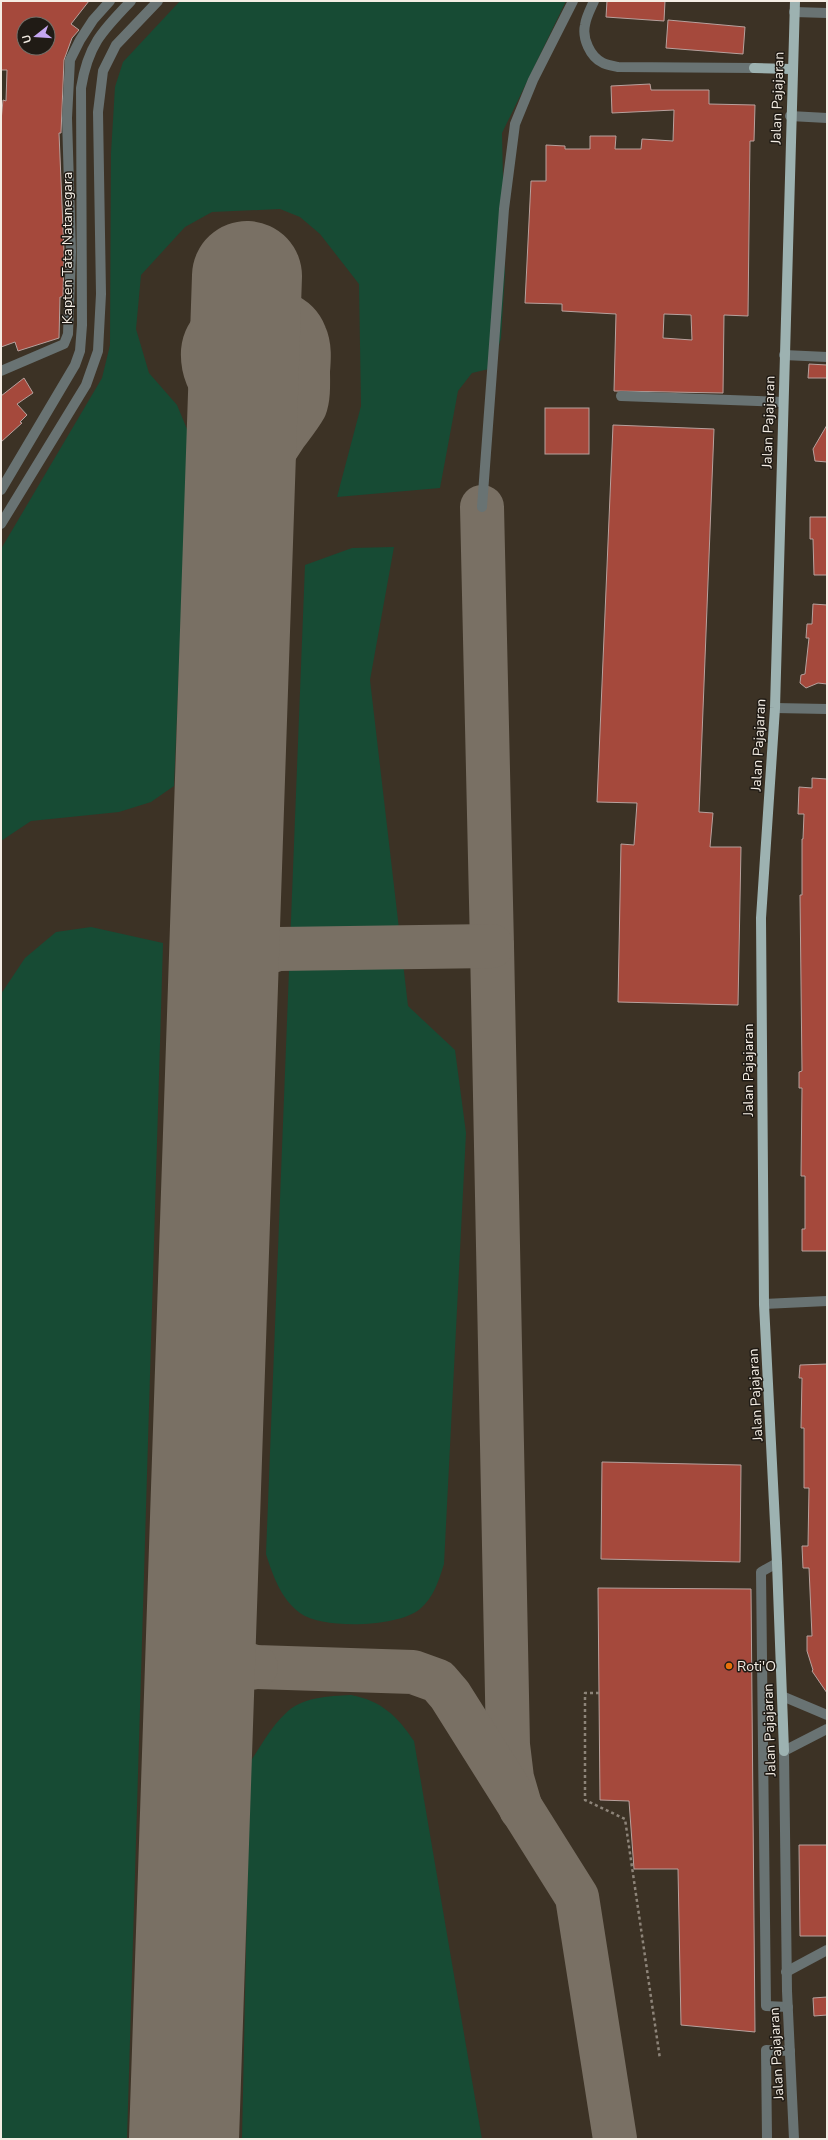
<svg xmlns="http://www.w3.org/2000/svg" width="828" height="2140" font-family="'Nunito Sans',sans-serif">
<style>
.green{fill:#174b34}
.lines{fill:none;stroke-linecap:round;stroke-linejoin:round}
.taxiway{stroke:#797064;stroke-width:44}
.runway{stroke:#797064;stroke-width:110}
.building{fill:#a5493c;stroke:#b7a19d;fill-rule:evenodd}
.path{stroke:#8d8479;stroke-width:2.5;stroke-dasharray:3 3;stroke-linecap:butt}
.minor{stroke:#697373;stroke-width:10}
.major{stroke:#9db2b1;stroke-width:10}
.food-dot{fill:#e8710a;stroke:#201b15;stroke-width:1.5}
.labels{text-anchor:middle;stroke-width:3;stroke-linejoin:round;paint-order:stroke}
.street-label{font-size:14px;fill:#f4ede4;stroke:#201b15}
.poi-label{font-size:14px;fill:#f4ede4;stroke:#201b15;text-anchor:start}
</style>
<rect width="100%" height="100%" fill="#3c3225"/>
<!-- green -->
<g class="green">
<path d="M180 1H566L502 133 505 273 501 338 493 368 472 373 458 391 440 488 337 497 361 406 359 284 320 234 300 217 280 209 212 212 185 227 141 275 136 329 149 373 177 405 189 434 174 786 151 802 119 812 31 821 1 841V549L102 378 110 345 111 153 115 87 123 62Z"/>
<path d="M394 547 370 680 408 1006 455 1050 466 1133 444 1564C439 1580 434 1597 420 1609 399 1627 323 1630 300 1613 281 1599 273 1576 266 1554L305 565 352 548Z"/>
<path d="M91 927 163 943 127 2139H1V994L25 958 56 932Z"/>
<path d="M351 1695C382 1701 397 1716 414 1741L482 2139H242L250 1762C261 1746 271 1727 285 1714 301 1697 329 1696 351 1695Z"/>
</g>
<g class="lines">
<!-- taxiway -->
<g class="taxiway">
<path d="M482 507 492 946 508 1745 512 1778 521 1809"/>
<path d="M239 516C238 486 242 452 232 423 224 397 201 383 203 351 207 306 289 293 305 335 310 346 309 359 308 371 308 381 309 397 305 407 300 416 292 426 286 434 271 457 256 480 239 502"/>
<path d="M226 898C230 909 236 942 247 947 257 951 268 949 278 949"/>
<path d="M222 1005C239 973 242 960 278 949L492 946"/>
<path d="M203 1596C207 1637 215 1656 256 1667L413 1672 438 1681 450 1695 577 1897 615 2139"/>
<path d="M198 1723C201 1715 202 1706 205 1699 214 1679 236 1670 256 1667"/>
</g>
<!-- runway -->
<path class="runway" d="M184 2139 247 276"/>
</g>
<!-- building -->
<g class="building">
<path d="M1 1H89L71 24 79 30 72 38 64 60 61 133H59L64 252 63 297H60L59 338 18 351 15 342 1 347V121L3 100 6 101 7 70H1ZM24 24H48V48H24Z"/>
<path d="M607 1H665L664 21 606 17Z"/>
<path d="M668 20 745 27 743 54 666 48Z"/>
<path d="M650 84 651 90H709V104L755 105 754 141H750L748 316 724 315 723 393 614 391 616 314 562 311V304L525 303 531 181H546V145L565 146V149H590V136H616L615 149H641L642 139 673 141 674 110 612 113 611 86ZM664 314 691 315 692 340 663 338Z"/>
<path d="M809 364 827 365V378H808Z"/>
<path d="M24 378 33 393 17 404 27 415 20 422 22 423 1 442V396Z"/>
<rect x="545" y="408" width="44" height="46"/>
<path d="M613 425 714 429 699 812 713 813 710 847H741L738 1005 618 1002 621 844 634 845 637 803 597 802Z"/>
<path d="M827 425V462L815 461 813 449Z"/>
<path d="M810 517H827V575H814L813 539H810Z"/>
<path d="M813 604 827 605V684L818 683 806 688 800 683 801 675 805 674 809 638H806L807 624H812Z"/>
<path d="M812 778 827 779V1251H802V1229H805V1176H801L802 1088H799V1072L802 1071 800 895H802V839H803L804 814H798L799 787 812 788Z"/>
<path d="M827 1364V1693L812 1671 813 1670 807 1651V1636H812L809 1568H803L802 1546H808L809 1488H804V1428H801L802 1378H799L800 1365Z"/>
<path d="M602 1462 741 1465 740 1562 601 1559Z"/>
<path d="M598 1588 751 1589 755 2032 681 2025 678 1869H634L629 1801 600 1800Z"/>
<path d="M799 1845H827V1936H800Z"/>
<path d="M827 1997V2015L814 2016 813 1998Z"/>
</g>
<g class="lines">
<!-- path -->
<path class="path" d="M599 1693H585V1800L625 1819 660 2059"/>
<!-- minor -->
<g class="minor">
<path d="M594 1C591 8 586 17 585 25 582 38 590 57 603 63 607 65 613 66 618 67L754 68"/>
<path d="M794 12 827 13"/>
<path d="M790 116 827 118"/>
<path d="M784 355 827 357"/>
<path d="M1 371 64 344 68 334 71 252 67 118 70 60 80 40 93 20 110 1"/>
<path d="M621 396 783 402"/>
<path d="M1 490 75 365 80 351 82 325 81 88C88 45 102 31 131 1"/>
<path d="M482 507 504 209 515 124 533 80 573 1"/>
<path d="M1 524 86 385 98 351 101 294 98 112 103 71 116 45 158 1"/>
<path d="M775 708 827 709"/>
<path d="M764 1304 827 1301"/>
<path d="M777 1563 761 1572 766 2006 788 2007"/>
<path d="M782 1696 827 1715"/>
<path d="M786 1972 827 1950"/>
<path d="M767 2139 766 2050 790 2051"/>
<path d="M794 2139 787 1991 784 1751 827 1729"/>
</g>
<!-- major -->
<g class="major">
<path d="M754 68 791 69"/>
<path d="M784 1751 777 1563 764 1304 761 918 775 708 795 1"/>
</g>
</g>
<!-- markers -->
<circle class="food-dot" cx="729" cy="1666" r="4"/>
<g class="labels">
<!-- street labels -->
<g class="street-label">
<text transform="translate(777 98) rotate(-88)" y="5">Jalan Pajajaran</text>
<text transform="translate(67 248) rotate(-90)" y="5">Kapten Tata Natanegara</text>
<text transform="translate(768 422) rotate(-88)" y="5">Jalan Pajajaran</text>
<text transform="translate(758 745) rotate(-87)" y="5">Jalan Pajajaran</text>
<text transform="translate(748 1070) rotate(-90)" y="5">Jalan Pajajaran</text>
<text transform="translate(755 1395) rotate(-93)" y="5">Jalan Pajajaran</text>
<text transform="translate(769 1730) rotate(-92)" y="5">Jalan Pajajaran</text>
<text transform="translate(776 2054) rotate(-93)" y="5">Jalan Pajajaran</text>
</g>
<!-- poi labels -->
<g class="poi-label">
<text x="737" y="1671">Roti'O</text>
</g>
</g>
<!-- border -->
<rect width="828" height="2140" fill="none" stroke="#f4ede4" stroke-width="4"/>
<!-- north arrow -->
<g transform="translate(36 36) rotate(253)"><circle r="19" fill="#201b15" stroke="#756f68"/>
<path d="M0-3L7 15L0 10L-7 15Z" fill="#c5a7f1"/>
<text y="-6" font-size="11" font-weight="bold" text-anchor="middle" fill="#f4ede4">U</text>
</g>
</svg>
